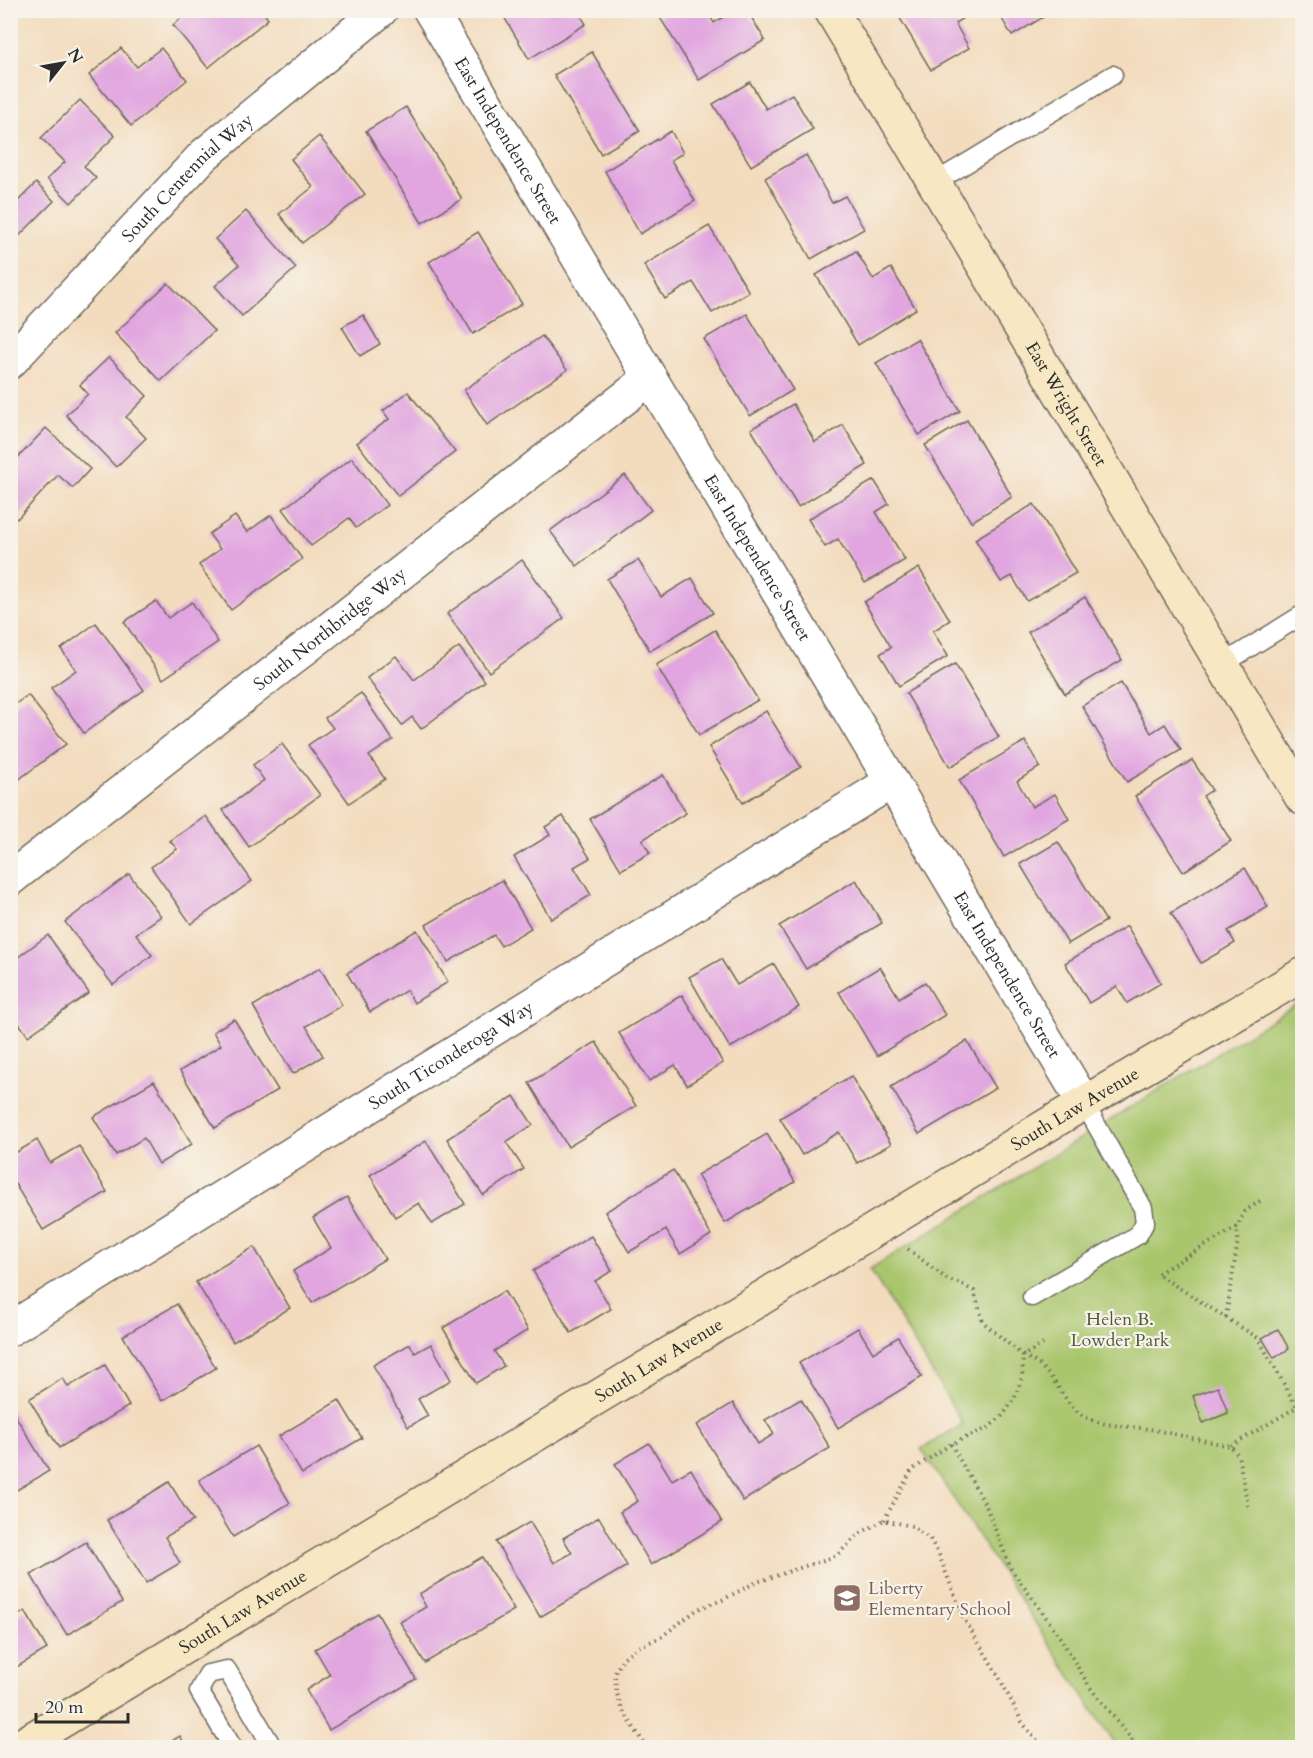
<svg xmlns="http://www.w3.org/2000/svg" width="1313" height="1758" font-family="Cardo,serif">
<style>
.green{fill:#a9c66d;stroke:#6a784c;stroke-width:1.5}
.building{fill:#e1a6e0}
.lines{fill:none;stroke-linecap:round;stroke-linejoin:round}
.lane-casing{stroke:#71695e;stroke-width:21}
.street-casing{stroke:#71695e;stroke-width:36}
.secondary-casing{stroke:#71695e;stroke-width:36}
.path{stroke:#71695e;stroke-width:4;stroke-dasharray:1.5 4.5;stroke-linecap:butt}
.lane{stroke:#fff;stroke-width:18}
.street{stroke:#fff;stroke-width:33}
.secondary{stroke:#f7e8c3;stroke-width:33}
.labels{text-anchor:middle;stroke-width:4.5;stroke-linejoin:round;paint-order:stroke}
.street-label{font-size:18px;fill:#2b2b2b;stroke:#f7f3e8}
.park-label{font-size:18px;fill:#515a3f;stroke:#f7f3e8}
.education-label{font-size:18px;fill:#785e54;stroke:#f7f3e8;text-anchor:start}
</style>
<rect width="100%" height="100%" fill="#f7f3e8"/>
<filter id="ink" filterUnits="userSpaceOnUse"><feTurbulence type="fractalNoise" baseFrequency=".0167" numOctaves="2"/><feDisplacementMap in="SourceGraphic" scale="12" xChannelSelector="R" yChannelSelector="G"/><feConvolveMatrix kernelMatrix="1 2 1 2 8 2 1 2 1" color-interpolation-filters="sRGB"/></filter>
<filter id="wash" filterUnits="userSpaceOnUse"><feTurbulence type="fractalNoise" baseFrequency=".008" numOctaves="4" result="noise"/><feDisplacementMap in="SourceGraphic" scale="24" xChannelSelector="R" yChannelSelector="G"/><feGaussianBlur stdDeviation="1.35" result="paint"/><feColorMatrix in="noise" values="0 0 0 0 0 0 0 0 0 0 0 0 0 0 0 0 0 1.4 0 .05"/><feComposite in="paint" operator="in"/></filter>
<g filter="url(#wash)">
<rect width="100%" height="100%" fill="#f3dcbe"/>
<!-- green -->
<path class="green" d="M1302 1001V1747H1117L921 1449 963 1424 870 1269Z"/>
<g id="blocks">
<!-- building -->
<g class="building">
<path d="M191 10H262L268 19 208 68 173 25Z"/>
<path d="M500 10H577L586 24 529 59Z"/>
<path d="M668 10H706L714 23 734 10H747L765 40 699 80 659 16Z"/>
<path d="M895 10H976L955 23 969 48 931 70Z"/>
<path d="M997 10H1055L1012 36Z"/>
<path d="M121 48 137 67 161 48 187 80 131 126 89 75Z"/>
<path d="M592 52 640 131 601 154 554 75Z"/>
<path d="M750 82 766 109 792 94 813 129 751 166 713 104Z"/>
<path d="M80 100 115 136 84 166 96 178 71 203 47 179 65 162 41 138Z"/>
<path d="M406 107 462 199 422 223 366 131Z"/>
<path d="M671 131 683 153 671 160 695 201 640 234 605 171Z"/>
<path d="M319 136 365 194 302 243 279 214 313 187 291 159Z"/>
<path d="M806 155 832 203 845 196 864 229 811 259 765 178Z"/>
<path d="M36 183 54 201 10 245V203L13 206Z"/>
<path d="M246 211 296 268 242 316 215 286 239 265 215 239Z"/>
<path d="M709 226 749 292 712 313 693 282 665 299 644 265Z"/>
<path d="M478 232 522 304 473 334 429 262Z"/>
<path d="M856 251 873 279 891 268 916 309 858 345 816 275Z"/>
<path d="M168 283 214 331 161 381 115 333Z"/>
<path d="M747 314 793 390 750 416 704 339Z"/>
<path d="M363 315 380 344 360 356 342 327Z"/>
<path d="M542 336 567 370 487 425 464 390Z"/>
<path d="M917 339 960 411 919 435 876 363Z"/>
<path d="M109 357 147 396 126 417 146 438 116 467 66 415 88 394 80 385Z"/>
<path d="M408 392 455 452 398 496 357 443 389 419 383 411Z"/>
<path d="M793 404 815 442 843 425 867 465 798 507 751 429Z"/>
<path d="M967 420 1012 497 971 522 925 445Z"/>
<path d="M46 428 90 469 73 488 58 475 17 519 10 513V466Z"/>
<path d="M352 458 387 505 356 528 349 518 311 546 283 509Z"/>
<path d="M625 475 651 510 577 566 550 531Z"/>
<path d="M874 480 889 504 876 512 905 560 865 583 838 539 825 547 808 519Z"/>
<path d="M1034 504 1076 573 1027 601 1012 576 1001 582 975 539Z"/>
<path d="M271 515 302 559 231 610 199 565 220 549 209 534 235 516 247 532Z"/>
<path d="M522 560 564 618 489 672 447 614Z"/>
<path d="M638 560 661 597 692 578 713 613 650 651 607 579Z"/>
<path d="M919 568 950 620 933 631 948 656 899 686 880 654 891 647 864 602Z"/>
<path d="M1085 597 1122 660 1065 694 1028 632Z"/>
<path d="M156 601 168 618 192 602 218 642 163 679 124 622Z"/>
<path d="M96 623 144 690 84 733 51 688 76 670 61 649Z"/>
<path d="M715 630 758 700 699 735 656 665Z"/>
<path d="M459 647 485 681 421 729 412 717 402 725 367 678 396 656 414 680Z"/>
<path d="M955 664 999 737 950 767 906 693Z"/>
<path d="M1121 683 1151 733 1165 724 1181 750 1127 782 1082 706Z"/>
<path d="M361 693 393 740 369 756 385 779 349 803 308 745 333 728 325 718Z"/>
<path d="M28 695 66 744 10 786V708Z"/>
<path d="M766 711 801 767 743 803 709 747Z"/>
<path d="M1025 741 1040 767 1017 781 1032 807 1055 794 1069 819 1004 857 959 780Z"/>
<path d="M282 744 320 795 249 847 223 810 264 780 253 765Z"/>
<path d="M1192 760 1212 790 1203 796 1231 841 1183 872 1135 796Z"/>
<path d="M663 775 686 813 642 840 650 853 621 870 590 819Z"/>
<path d="M206 816 252 881 191 924 151 867 177 849 170 841Z"/>
<path d="M563 816 590 858 574 867 591 895 551 919 514 857 550 835 545 827Z"/>
<path d="M1058 842 1106 921 1068 944 1020 864Z"/>
<path d="M1245 868 1268 907 1228 931 1235 943 1201 963 1171 913Z"/>
<path d="M129 874 161 916 136 934 152 955 113 985 65 922Z"/>
<path d="M502 880 531 928 501 946 494 935 448 962 426 925Z"/>
<path d="M856 880 882 923 806 969 779 926Z"/>
<path d="M1127 926 1161 983 1127 1003 1117 986 1089 1003 1065 963Z"/>
<path d="M417 930 448 982 414 1003 407 990 370 1012 347 973Z"/>
<path d="M48 935 89 993 28 1036 10 1011V958L16 955 18 957Z"/>
<path d="M721 959 737 985 774 964 799 1007 730 1048 689 977Z"/>
<path d="M880 967 899 998 925 982 945 1015 877 1056 839 992Z"/>
<path d="M320 968 342 1005 306 1026 323 1056 293 1074 253 1006Z"/>
<path d="M682 995 723 1063 687 1085 675 1065 649 1081 619 1033Z"/>
<path d="M234 1019 278 1090 215 1128 180 1071 221 1045 213 1032Z"/>
<path d="M967 1041 996 1088 919 1134 891 1087Z"/>
<path d="M596 1042 636 1106 568 1147 529 1083Z"/>
<path d="M851 1076 891 1144 857 1163 839 1132 802 1155 780 1118Z"/>
<path d="M154 1081 192 1144 159 1164 144 1138 116 1155 93 1117Z"/>
<path d="M514 1096 533 1125 506 1142 524 1169 483 1195 447 1139Z"/>
<path d="M767 1134 795 1182 725 1223 697 1175Z"/>
<path d="M37 1140 50 1163 79 1146 107 1192 43 1230 10 1176V1156Z"/>
<path d="M426 1141 465 1204 432 1224 419 1203 395 1217 370 1175Z"/>
<path d="M673 1170 711 1235 680 1254 666 1230 629 1252 605 1212Z"/>
<path d="M347 1197 385 1259 312 1303 293 1271 331 1248 313 1218Z"/>
<path d="M591 1236 612 1271 595 1281 611 1309 571 1333 533 1271Z"/>
<path d="M254 1247 290 1308 233 1342 196 1282Z"/>
<path d="M504 1291 528 1330 494 1351 504 1366 476 1383 443 1328Z"/>
<path d="M177 1304 216 1368 162 1401 123 1336Z"/>
<path d="M858 1328 873 1353 898 1337 922 1377 838 1428 799 1363Z"/>
<path d="M1278 1329 1289 1349 1274 1358 1262 1338Z"/>
<path d="M410 1344 415 1353 431 1344 451 1380 418 1399 428 1416 408 1427 373 1365Z"/>
<path d="M105 1365 129 1406 59 1448 29 1399 63 1378 68 1387Z"/>
<path d="M1218 1387 1228 1413 1203 1423 1193 1396Z"/>
<path d="M801 1399 830 1448 743 1501 697 1425 733 1403 758 1444 774 1434 765 1420Z"/>
<path d="M339 1400 362 1438 302 1474 279 1436Z"/>
<path d="M10 1407 49 1471 10 1494Z"/>
<path d="M649 1443 672 1480 691 1469 722 1522 651 1565 620 1512 638 1501 615 1464Z"/>
<path d="M256 1446 290 1503 233 1537 199 1480Z"/>
<path d="M169 1482 193 1521 165 1537 180 1563 146 1583 107 1520Z"/>
<path d="M599 1517 627 1566 540 1617 496 1542 530 1522 554 1563 572 1553 563 1538Z"/>
<path d="M86 1542 122 1602 67 1635 31 1575Z"/>
<path d="M482 1557 514 1610 425 1663 400 1622 426 1607 419 1594Z"/>
<path d="M25 1611 47 1649 10 1671V1620Z"/>
<path d="M377 1613 416 1679 329 1730 306 1690 330 1675 315 1649Z"/>
<path d="M180 1736 187 1748H160Z"/>
</g>
</g>
</g>
<g filter="url(#ink)">
<use href="#blocks" fill-opacity="0" stroke="#71695e" stroke-width="1.5"/>
<g class="lines">
<!-- lane casing -->
<g class="lane-casing">
<g id="lane">
<path d="M934 183 1113 75"/>
<path d="M1223 664 1302 615"/>
<path d="M1032 1297 1138 1235 1145 1222 1143 1208 1084 1103"/>
<path d="M233 1748 199 1691 208 1674 227 1670 273 1748"/>
</g>
</g>
<!-- street casing -->
<g class="street-casing">
<g id="street">
<path id="s1" d="M430 10 1084 1103"/>
<path id="s2" d="M10 362 204 155 381 10"/>
<path id="s3" d="M10 879 650 378"/>
<path id="s4" d="M10 1329 891 782"/>
</g>
</g>
<!-- secondary casing -->
<g class="secondary-casing">
<g id="secondary">
<path id="s5" d="M831 10 1302 798"/>
<path id="s6" d="M17 1748 1084 1103 1302 975"/>
</g>
</g>
<!-- path -->
<g class="path">
<path d="M1260 1201 1245 1211 1237 1227 1157 1274 1258 1338 1302 1416"/>
<path d="M908 1249 948 1280 961 1284 974 1291 983 1322 1023 1356 1043 1344"/>
<path d="M1226 1317 1238 1240 1237 1227"/>
<path d="M951 1444 986 1506 1011 1569 1058 1634 1089 1686 1138 1748"/>
<path d="M1231 1446 1302 1404"/>
<path d="M884 1520 912 1470 951 1444 988 1428 1002 1416 1014 1400 1022 1378 1023 1356C1057 1369 1060 1403 1085 1417 1104 1427 1128 1426 1149 1429 1176 1434 1204 1441 1231 1446L1238 1455 1248 1506"/>
<path d="M647 1748 622 1709 616 1691 615 1673 623 1658 636 1648 661 1637 698 1609 722 1600 757 1582 836 1556 859 1534 884 1520 912 1526 930 1539 939 1555 964 1619 997 1673 1022 1722 1042 1748"/>
</g>
<!-- lane -->
<use href="#lane" class="lane"/>
<!-- street -->
<use href="#street" class="street"/>
<!-- secondary -->
<use href="#secondary" class="secondary"/>
</g>
</g>
<!-- icons -->
<defs>
<g id="school-square" transform="scale(1.5)"><rect x="-9" y="-9" width="18" height="18" rx="4" fill="#8d6e63" stroke="#f7f3e8"/><path d="M0-5L7-2L0 1L-7-2ZM-4 1L0 2.5L4 1V4Q0 6-4 4Z" fill="#fff"/></g>
</defs>
<g fill-rule="evenodd">
<use href="#school-square" x="847" y="1598"/>
</g>
<g class="labels">
<!-- street labels -->
<g class="street-label">
<text dy="6" stroke="none"><textPath href="#s1" startOffset="152">East Independence Street</textPath></text>
<text dy="6" stroke="none"><textPath href="#s2" startOffset="256">South Centennial Way</textPath></text>
<text dy="6" stroke="none"><textPath href="#s5" startOffset="459">East Wright Street</textPath></text>
<text dy="6" stroke="none"><textPath href="#s1" startOffset="638">East Independence Street</textPath></text>
<text dy="6" stroke="none"><textPath href="#s3" startOffset="406">South Northbridge Way</textPath></text>
<text dy="6" stroke="none"><textPath href="#s1" startOffset="1124">East Independence Street</textPath></text>
<text dy="6" stroke="none"><textPath href="#s4" startOffset="519">South Ticonderoga Way</textPath></text>
<text dy="6" stroke="none"><textPath href="#s6" startOffset="1236">South Law Avenue</textPath></text>
<text dy="6" stroke="none"><textPath href="#s6" startOffset="750">South Law Avenue</textPath></text>
<text dy="6" stroke="none"><textPath href="#s6" startOffset="264">South Law Avenue</textPath></text>
</g>
<!-- park labels -->
<g class="park-label">
<text x="1120" y="1325">Helen B.<tspan x="1120" dy="21">Lowder Park</tspan></text>
</g>
<!-- education labels -->
<g class="education-label">
<text x="868" y="1594">Liberty<tspan x="868" dy="21">Elementary School</tspan></text>
</g>
</g>
<!-- margin -->
<rect width="1313" height="1758" fill="none" stroke="#f7f3e8" stroke-width="36"/>
<!-- north arrow -->
<g transform="translate(63 63) rotate(59)" stroke="#f7f3e8" stroke-width="4.5" paint-order="stroke">
<path d="M0-4.5L10 22L0 15L-10 22Z" fill="#2b2b2b"/>
<text y="-9" font-size="16" font-weight="bold" text-anchor="middle" fill="#2b2b2b">N</text>
</g>
<!-- scale -->
<path d="M36 1713v9h92v-9" fill="none" stroke="#2b2b2b" stroke-width="3"/>
<text x="45" y="1713" font-size="18" fill="#2b2b2b" stroke="#f7f3e8" stroke-width="4.5" paint-order="stroke">20 m</text>
</svg>
